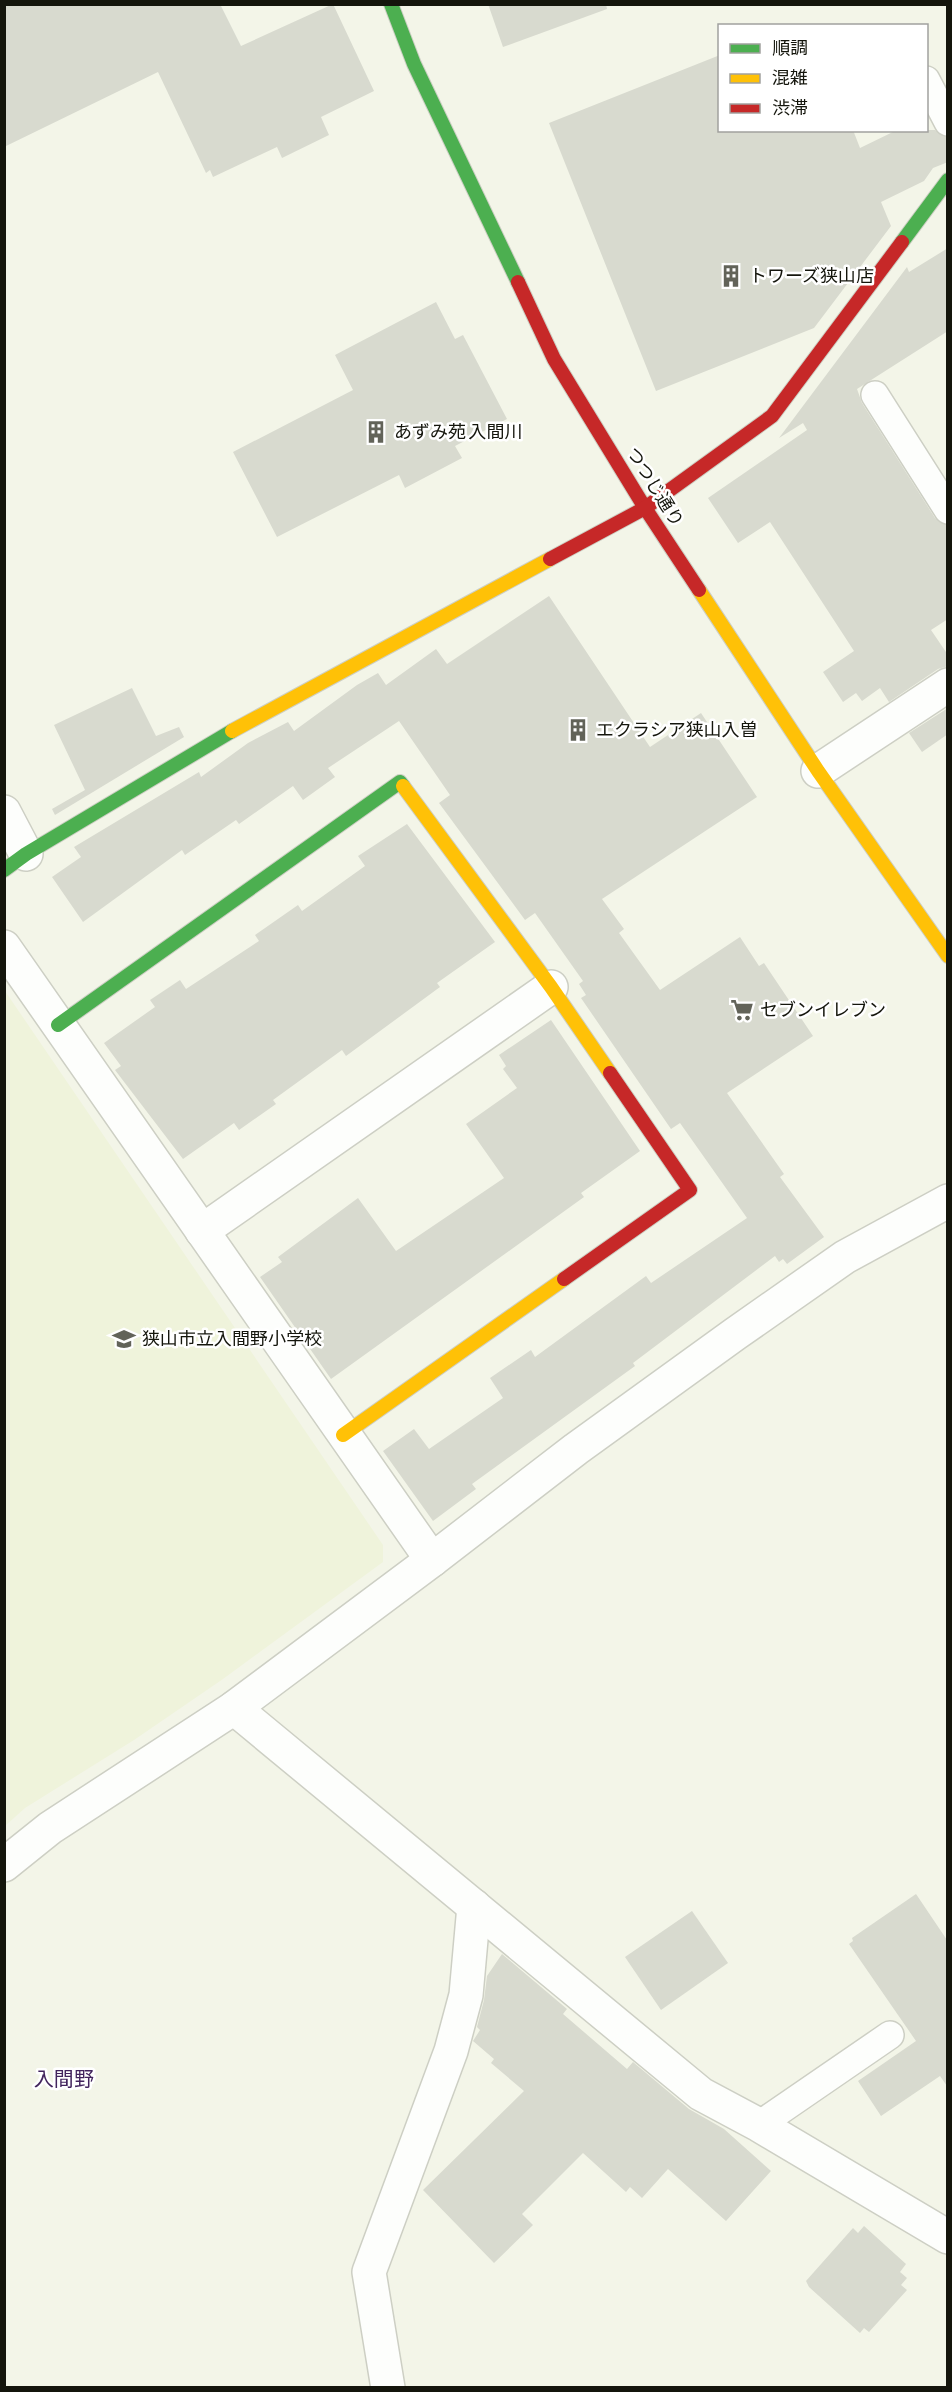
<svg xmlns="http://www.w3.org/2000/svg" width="952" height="2392" font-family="'Asap Condensed','Noto Sans JP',sans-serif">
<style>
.built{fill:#eff3db}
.building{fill:#d8dacf}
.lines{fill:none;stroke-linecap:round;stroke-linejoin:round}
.lane-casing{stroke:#cdcfc4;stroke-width:30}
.street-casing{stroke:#cdcfc4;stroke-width:36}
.fast-casing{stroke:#cdcfc4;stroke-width:16}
.slow-casing{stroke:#cdcfc4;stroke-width:16}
.jam-casing{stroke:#cdcfc4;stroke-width:16}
.lane{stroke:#fdfefc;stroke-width:27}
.street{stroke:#fdfefc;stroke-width:33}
.fast{stroke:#4caf50;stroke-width:14}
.slow{stroke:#ffc107;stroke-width:14}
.jam{stroke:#c62828;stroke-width:14}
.labels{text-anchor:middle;stroke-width:5;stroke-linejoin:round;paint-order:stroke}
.poi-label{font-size:18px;fill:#14150c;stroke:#fff;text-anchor:start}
.street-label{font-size:18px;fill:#14150c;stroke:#fff}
.neighbourhood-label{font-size:20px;fill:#42245d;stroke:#fff}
</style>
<rect width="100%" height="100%" fill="#f3f5e8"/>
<!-- built -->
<path class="built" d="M5 991 383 1545V1562L223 1679 134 1740 25 1808 5 1826Z"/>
<!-- building -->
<g class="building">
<path d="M4 4H220L241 46 333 4 374 91 321 117 329 135 282 158 277 147 213 177 210 170 206 173 158 72 4 147Z"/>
<path d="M488 4H606L607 9 503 47Z"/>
<path d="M720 55V130H853L860 148 897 130H935L948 138V162L933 168 924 181 881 202 891 226 814 328 656 391 549 123Z"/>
<path d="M948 248V331L857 389 862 403 935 518 948 526V619L931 630 948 655V666L938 669 889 702 880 688 862 701 856 693 843 702 823 672 854 651 770 522 738 543 708 498 807 430 803 423 779 438 907 267 909 272Z"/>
<path d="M436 302 455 339 463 335 507 419 455 446 462 458 405 488 399 475 277 537 233 452 353 390 335 355Z"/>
<path d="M549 596 650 747 701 713 757 797 602 899 624 929 619 933 660 990 740 937 759 966 764 963 813 1036 727 1093 784 1174 780 1177 824 1237 787 1264 783 1259 779 1262 775 1256 633 1363 635 1366 472 1484 476 1489 433 1521 383 1451 414 1429 429 1449 503 1398 490 1378 531 1350 535 1357 646 1276 651 1283 747 1218 680 1123 671 1129 581 998 586 995 579 984 583 981 535 913 525 920 439 803 450 795 399 721 328 768 335 777 303 800 293 786 239 824 236 820 185 855 182 850 83 922 52 877 81 857 74 847 199 772 201 777 248 743 288 722 294 731 357 685 378 673 386 685 436 649 447 664Z"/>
<path d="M132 688 156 736 179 727 184 737 55 815 52 809 85 790 54 725Z"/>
<path d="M948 708V734L922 752 909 733Z"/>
<path d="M407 824 495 942 437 983 440 987 346 1056 342 1050 273 1100 276 1104 239 1130 234 1123 183 1159 115 1070 121 1066 104 1043 155 1007 150 1000 180 980 186 989 259 941 255 935 298 905 302 911 365 866 358 856Z"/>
<path d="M551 1020 640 1151 581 1193 584 1197 331 1379 260 1277 282 1262 278 1257 358 1198 396 1251 504 1178 466 1124 517 1088 503 1069 506 1066 499 1055Z"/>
<path d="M916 1894 947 1940V2086L940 2076 881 2116 858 2081 916 2041 849 1944 853 1941 852 1938Z"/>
<path d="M692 1911 728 1963 661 2010 625 1957Z"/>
<path d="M502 1954 567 2009 563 2014 627 2069 633 2062 689 2109 724 2129 771 2171 726 2221 668 2169 642 2198 630 2187 626 2192 583 2153 522 2214 533 2225 494 2263 423 2190 524 2091 491 2063 494 2059 473 2041 480 2030 477 2027 484 2000 487 1976Z"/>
<path d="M864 2226 906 2264 900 2272 907 2278 901 2285 907 2290 869 2332 864 2328 860 2333 809 2287 806 2281 853 2228 858 2233Z"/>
</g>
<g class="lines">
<!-- lane casing -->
<g class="lane-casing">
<g id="lane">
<path d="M926 80 948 122"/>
<path d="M875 395 948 510"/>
<path d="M759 2125 890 2035"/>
</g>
</g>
<!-- street casing -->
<g class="street-casing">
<g id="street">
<path d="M818 771 948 685"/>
<path d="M4 812 26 854"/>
<path d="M4 947 432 1560"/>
<path d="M202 1231 551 987"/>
<path d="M234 1708 701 2094 759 2125 948 2237"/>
<path d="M4 1865 50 1828 234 1708 432 1560 576 1449 735 1334 845 1257 948 1201"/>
<path d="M388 2388 369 2272 451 2051 466 1995 474 1906"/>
</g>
</g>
<!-- fast casing -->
<g class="fast-casing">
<g id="fast">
<path d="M391 4 414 64 518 282"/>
<path d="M902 242 948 180"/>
<path d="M4 870 26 854 232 731"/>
<path d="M58 1025 400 782 403 786"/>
</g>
</g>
<!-- slow casing -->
<g class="slow-casing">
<g id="slow">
<path d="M699 590 818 771 948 956"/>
<path d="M232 731 550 559"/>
<path d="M403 786 551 987 610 1073"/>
<path d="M343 1435 564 1279"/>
</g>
</g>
<!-- jam casing -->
<g class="jam-casing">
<g id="jam">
<path d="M518 282 554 359 645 508 699 590"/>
<path d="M550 559 645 508 772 416 902 242"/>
<path d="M564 1279 690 1190 610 1073"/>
</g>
</g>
<!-- lane -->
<use href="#lane" class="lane"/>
<!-- street -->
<use href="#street" class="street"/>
<!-- fast -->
<use href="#fast" class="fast"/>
<!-- slow -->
<use href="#slow" class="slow"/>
<!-- jam -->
<use href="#jam" class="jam"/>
</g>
<!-- icons -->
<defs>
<g id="building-bare" transform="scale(1.8)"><path d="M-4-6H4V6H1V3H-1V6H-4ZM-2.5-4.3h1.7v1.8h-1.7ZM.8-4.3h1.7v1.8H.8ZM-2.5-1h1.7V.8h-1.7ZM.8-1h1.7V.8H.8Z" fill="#626359" stroke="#fff" stroke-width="2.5" paint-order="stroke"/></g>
<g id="supermarket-bare" transform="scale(1.8)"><path d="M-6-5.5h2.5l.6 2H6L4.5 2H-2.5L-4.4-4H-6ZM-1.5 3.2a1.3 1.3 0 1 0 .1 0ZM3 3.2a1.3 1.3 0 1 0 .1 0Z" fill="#626359" stroke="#fff" stroke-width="2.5" paint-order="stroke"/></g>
<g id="school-bare" transform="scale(1.8)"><path d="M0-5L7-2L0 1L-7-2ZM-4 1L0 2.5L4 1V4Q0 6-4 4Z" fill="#626359" stroke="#fff" stroke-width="2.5" paint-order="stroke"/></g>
</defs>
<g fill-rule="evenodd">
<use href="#building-bare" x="731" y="276"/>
<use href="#building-bare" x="376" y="432"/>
<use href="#building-bare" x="578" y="730"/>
<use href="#supermarket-bare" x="742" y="1010"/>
<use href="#school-bare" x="124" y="1339"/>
</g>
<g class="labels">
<!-- poi labels -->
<g class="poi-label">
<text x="749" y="282">トワーズ狭山店</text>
<text x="394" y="438">あずみ苑 入間川</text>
<text x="596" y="736">エクラシア狭山入曽</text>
<text x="760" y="1016">セブンイレブン</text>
<text x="142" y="1345">狭山市立入間野小学校</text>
</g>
<!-- street labels -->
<g class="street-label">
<text transform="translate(655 487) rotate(58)" y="6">つつじ通り</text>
</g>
<!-- neighbourhood labels -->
<g class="neighbourhood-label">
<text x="64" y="2086">入間野</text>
</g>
</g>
<!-- border -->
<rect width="952" height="2392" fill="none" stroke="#14150c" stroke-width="12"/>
<!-- legend -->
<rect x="718" y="24" width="210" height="108" fill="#ffffff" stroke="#a1a19e" stroke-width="1.5"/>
<rect x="730" y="44" width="30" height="9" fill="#4caf50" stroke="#a1a19e" stroke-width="1.5"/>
<text x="772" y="54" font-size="18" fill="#14150c">順調</text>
<rect x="730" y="74" width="30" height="9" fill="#ffc107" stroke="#a1a19e" stroke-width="1.5"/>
<text x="772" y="84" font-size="18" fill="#14150c">混雑</text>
<rect x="730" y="104" width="30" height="9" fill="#c62828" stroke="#a1a19e" stroke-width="1.5"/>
<text x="772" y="114" font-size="18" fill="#14150c">渋滞</text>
</svg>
